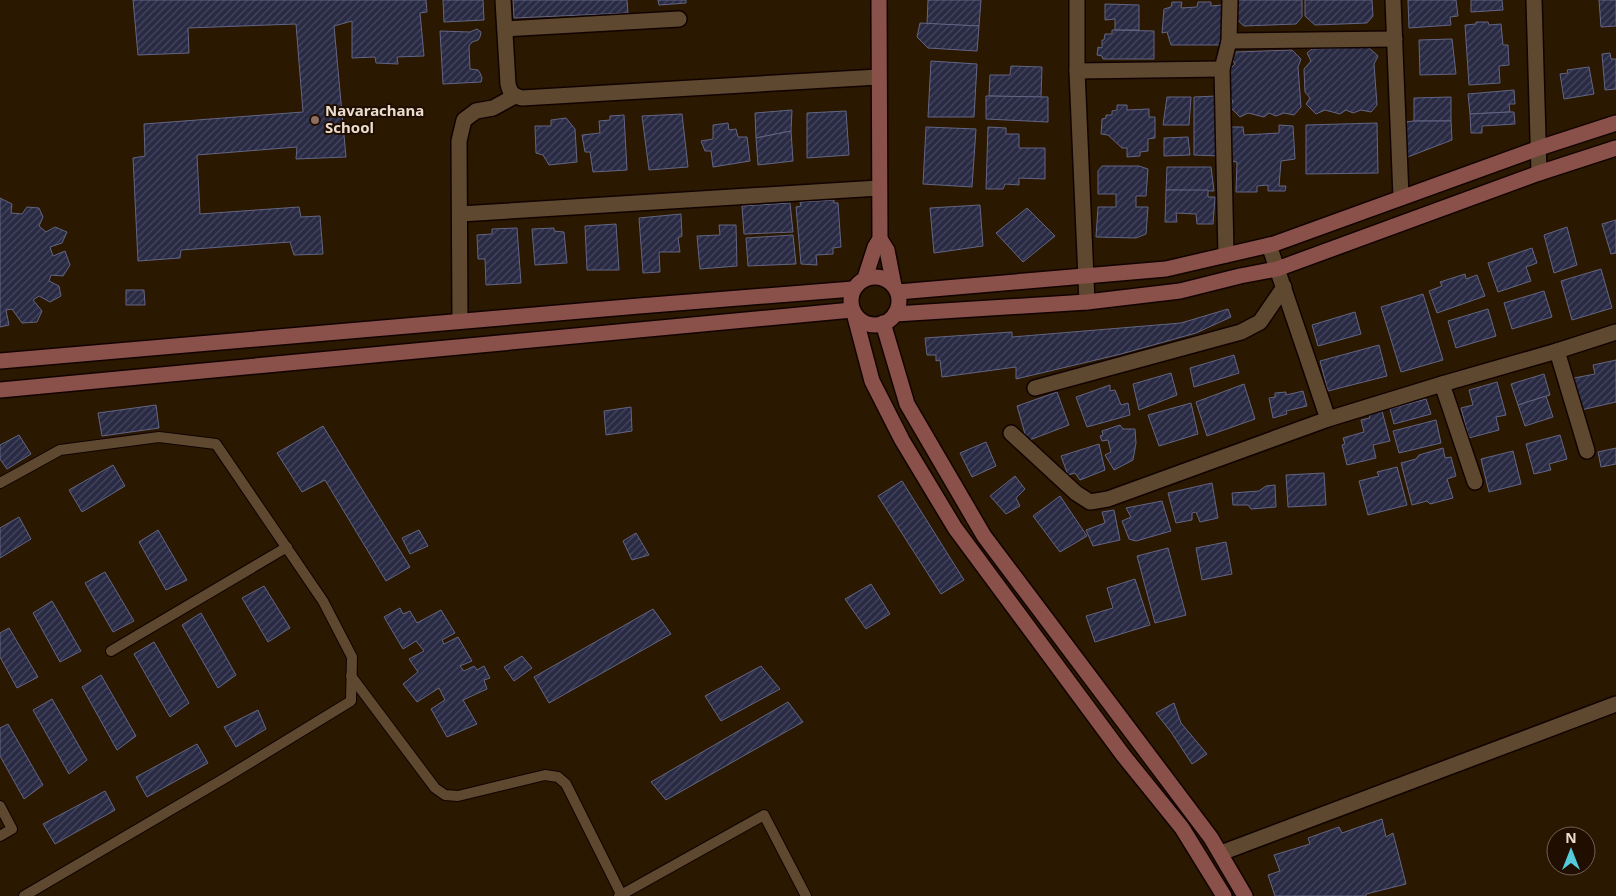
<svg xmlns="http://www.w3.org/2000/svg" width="1616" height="896" font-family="'Noto Sans',sans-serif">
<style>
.building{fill:url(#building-hatch);stroke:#636583}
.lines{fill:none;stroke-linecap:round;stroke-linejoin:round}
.lane-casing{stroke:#120300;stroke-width:12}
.street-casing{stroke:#120300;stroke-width:18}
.secondary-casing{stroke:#120300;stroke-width:18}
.lane{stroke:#5e4830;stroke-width:10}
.street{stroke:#5e4830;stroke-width:15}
.secondary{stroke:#89514a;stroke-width:15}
.education-dot{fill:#8d6e63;stroke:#200e00;stroke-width:2}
.labels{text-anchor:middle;stroke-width:4;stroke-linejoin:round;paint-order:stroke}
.poi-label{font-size:15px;font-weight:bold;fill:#eaddcf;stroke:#200e00;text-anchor:start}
</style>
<defs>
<pattern id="building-hatch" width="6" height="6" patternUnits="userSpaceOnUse" patternTransform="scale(1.25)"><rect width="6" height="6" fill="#292a44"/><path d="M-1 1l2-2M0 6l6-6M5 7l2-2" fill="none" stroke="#48485e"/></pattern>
</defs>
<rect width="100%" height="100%" fill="#2a1801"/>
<!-- building -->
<g class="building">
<path d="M133 0H426L427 12 420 13 424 56 397 57 398 64 376 63 375 57 352 58V21L334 26 346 157 296 159 297 147 197 155 200 214 299 207 301 217 320 216 323 254 294 255 290 242 181 250 180 258 138 261 133 158 145 156 144 124 303 112 296 24 188 28 189 53 138 55Z"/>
<path d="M443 0H483L484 20 444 22Z"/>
<path d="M513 0H627L628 13 514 18Z"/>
<path d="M658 0H686V3L659 5Z"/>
<path d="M928 0H981L979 26 927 24Z"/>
<path d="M1234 0H1302V17L1296 24 1244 26 1234 17Z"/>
<path d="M1305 0H1372L1373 16 1367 23 1315 25 1305 16Z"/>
<path d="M1408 0H1456L1458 16 1450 17 1451 25 1409 28Z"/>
<path d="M1471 0H1502L1503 10 1471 12Z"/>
<path d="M1599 0H1616V26L1601 27Z"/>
<path d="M1172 2H1182L1181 8 1197 7 1198 2H1211V6L1222 5V45H1171L1167 32 1162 33 1164 9 1171 7Z"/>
<path d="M1105 4 1139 5V30H1115V19L1105 20Z"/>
<path d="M1476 22H1488L1489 25 1501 24 1503 45H1508L1509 65 1499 66 1500 83 1469 85 1465 25 1476 24Z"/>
<path d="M920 23 979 26 977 51 928 48 917 37Z"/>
<path d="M477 29 481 32 480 37 478 40 472 42 469 46 470 69 478 70 480 73 482 78 481 82 443 84 440 31 470 32Z"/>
<path d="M1112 30 1154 31V59H1103L1102 56 1097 55 1098 47 1102 48V40H1104L1105 34H1112Z"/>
<path d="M1452 39 1456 74 1420 75 1419 40Z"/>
<path d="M1368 47 1378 56 1374 64 1377 105 1371 112 1361 110 1353 113 1346 110 1340 114 1325 110 1316 114 1306 104 1310 98 1305 92 1304 69 1311 61 1307 53 1312 49Z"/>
<path d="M1292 50 1301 59 1298 67 1301 107 1294 115 1284 113 1276 116 1269 113 1264 117 1248 113 1240 117 1230 107 1233 101 1228 95V71L1235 64 1230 56 1236 52Z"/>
<path d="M1610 53 1611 59H1616V89L1605 90 1602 54Z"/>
<path d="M931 61 977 64 974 117H928Z"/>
<path d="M1011 66 1042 67 1041 97 989 96 990 75H1010Z"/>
<path d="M1589 67 1594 94 1564 99 1560 74 1568 73 1567 70Z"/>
<path d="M1514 90 1515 104H1509L1510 112 1470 114 1468 94Z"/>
<path d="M986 96 1048 97V122L986 119Z"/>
<path d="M1217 96 1220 156 1194 155V97Z"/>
<path d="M1167 97H1191L1189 125H1163Z"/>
<path d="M1451 97V121H1414V98Z"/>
<path d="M1117 105H1127V110L1149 109V117H1155V138L1148 139V151L1140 152V156L1127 157V148H1122L1108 135 1101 134 1102 119 1106 118V115H1112V111L1117 110Z"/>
<path d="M792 110 791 131 756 138 755 113Z"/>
<path d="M846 111 849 155 807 158V113Z"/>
<path d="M1510 112H1514L1515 124 1482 126V133H1471L1470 114Z"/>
<path d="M682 114 688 167 649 170 642 116Z"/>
<path d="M624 115 627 170 593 172 590 152H585L582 135 600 133 599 121 610 120V116Z"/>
<path d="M566 118 575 129 577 162 549 165 543 155 536 153 535 126H551V120Z"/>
<path d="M1414 121H1451L1452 140 1405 158 1404 122Z"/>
<path d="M728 123 729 130 736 129 738 137H747L750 161 713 167 711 151H705L701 141 713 139V125Z"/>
<path d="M1377 123 1378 173 1306 174V125Z"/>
<path d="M1279 125 1293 126 1295 159 1281 161 1279 186H1286L1285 191H1268V185L1257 186V192H1236L1237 162 1229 161V153L1232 152 1230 127H1243L1244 135 1279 133Z"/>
<path d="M926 127 976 129 972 187 923 184Z"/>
<path d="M988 127 1006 128V134H1019V148H1045V179L1019 178V185L1005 184 1003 189H986Z"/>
<path d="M791 131 793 161 758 165 756 138Z"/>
<path d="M1188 137 1190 155 1164 156V138Z"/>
<path d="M1102 166H1139L1148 169 1146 196H1136V207H1148L1146 234 1136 238 1096 237 1098 207H1116V194H1098V171Z"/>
<path d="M1167 167H1211L1214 191 1166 190Z"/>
<path d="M1166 190H1208V197H1215L1213 224H1197L1196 214 1176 213 1177 222H1165Z"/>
<path d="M0 198 12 204 11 213 22 214 27 207 39 208 43 217 39 226 46 232 55 227 67 232 62 243 50 247 53 256 65 251 70 265 63 276 51 275 49 281 59 286 61 296 50 302 39 296 33 300 42 311 37 322 22 323 12 309 6 310 9 325 0 327Z"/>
<path d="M834 200V203H838L841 247 833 248V254L816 255 817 265 801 264 796 207 801 206 800 202Z"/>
<path d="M790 203 793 232 744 234 742 206Z"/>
<path d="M980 205 983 246 934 253 930 208Z"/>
<path d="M1027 208 1055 236 1023 262 996 233Z"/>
<path d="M681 214 682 236 678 238 680 252H659L660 272 643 273 639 218Z"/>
<path d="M1616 220V253L1611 254 1602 224Z"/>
<path d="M616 224 619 270H587L585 226Z"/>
<path d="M719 225H736L737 266 700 269 697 236 720 235Z"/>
<path d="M1567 227 1577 265 1554 273 1544 235Z"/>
<path d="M517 228 521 283 486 285 485 259H478L477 235 492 234V229Z"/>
<path d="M554 228V231L564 232 567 263 535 265 532 229Z"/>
<path d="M793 235 796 264 748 266 746 238Z"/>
<path d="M1532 248 1537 263 1526 267 1531 281 1498 292 1488 263Z"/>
<path d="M1601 269 1612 308 1572 320 1561 281Z"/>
<path d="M1465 274 1466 279 1477 275 1485 296 1437 313 1429 291 1442 286 1440 282Z"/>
<path d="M126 290H144L145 305H126Z"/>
<path d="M1544 291 1552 317 1512 329 1504 303Z"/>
<path d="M1423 294 1443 360 1401 372 1381 307Z"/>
<path d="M1228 309 1231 317 1196 333 1121 354 1016 379V367L942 377 940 360 936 361V355H927L925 338 1012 332V337L1181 323Z"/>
<path d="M1488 309 1496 336 1456 348 1448 321Z"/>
<path d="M1355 312 1361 334 1318 346 1312 325Z"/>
<path d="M1379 345 1387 376 1328 391 1320 361Z"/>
<path d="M1234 355 1239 373 1194 387 1190 368Z"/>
<path d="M1616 360V402L1581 410 1574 378 1595 374 1593 365Z"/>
<path d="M1171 373 1177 395 1139 410 1133 384Z"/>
<path d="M1544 374 1550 395 1518 405 1511 384Z"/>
<path d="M1497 382 1506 415 1496 417 1499 430 1469 438 1461 408 1473 405 1469 390Z"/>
<path d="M1244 384 1255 419 1207 436 1196 402Z"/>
<path d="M1110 385V391L1115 390 1121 405 1128 403 1130 415 1087 427 1076 397Z"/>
<path d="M1303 391 1307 406 1286 411 1287 414 1273 418 1269 398 1275 397V393L1286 392V395Z"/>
<path d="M1057 392 1069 425 1027 441 1017 406Z"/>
<path d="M1546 396 1553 417 1525 426 1518 405Z"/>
<path d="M1426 399 1431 414 1394 424 1390 409Z"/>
<path d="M1191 403 1198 434 1159 446 1148 415Z"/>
<path d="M156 405 159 428 102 436 98 413Z"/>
<path d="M631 407 632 431 606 435 604 411Z"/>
<path d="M1382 411 1390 441 1373 445 1376 458 1347 465 1342 445 1345 444 1343 438 1364 432 1361 420 1370 418 1369 414Z"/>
<path d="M1436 420 1441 443 1399 453 1393 431Z"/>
<path d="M1120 425 1123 429H1135L1136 443 1133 460 1114 470 1105 455 1111 452 1108 440 1102 441 1100 436 1103 435 1102 431Z"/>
<path d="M323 426 410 567 386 581 325 480 302 492 277 453Z"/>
<path d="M19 435 31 454 7 469 0 459V445Z"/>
<path d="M1560 435 1567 459 1549 464 1551 470 1534 474 1526 444Z"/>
<path d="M986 442 996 466 972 477 960 453Z"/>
<path d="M1099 444 1105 470 1080 480 1075 473 1068 475 1061 456Z"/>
<path d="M1443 448 1445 458 1451 457 1456 476 1447 479 1453 498 1430 504 1427 501 1412 505 1401 463 1416 459 1419 455Z"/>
<path d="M1616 448V464L1601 467 1598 452Z"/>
<path d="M1513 451 1521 484 1489 492 1481 459Z"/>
<path d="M113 465 125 486 82 512 69 490Z"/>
<path d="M1397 467 1407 505 1368 515 1359 481 1379 476 1377 472Z"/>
<path d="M1324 473 1326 505 1288 507 1286 475Z"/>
<path d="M1015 476 1025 489 1016 498 1020 506 1006 514 990 496Z"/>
<path d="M902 481 964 580 941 594 878 496Z"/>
<path d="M1212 483 1218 518 1200 522 1196 512 1192 513V520L1176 523 1168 493Z"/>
<path d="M1275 485 1276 507 1251 509 1248 505H1233L1232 493 1259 491 1266 486Z"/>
<path d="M1060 496 1087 536 1060 552 1033 516Z"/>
<path d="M1162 501 1171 531 1136 541 1129 539 1122 521 1131 517 1126 508Z"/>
<path d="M1114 510 1120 540 1093 546 1086 530 1105 523 1102 512Z"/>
<path d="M19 517 31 539 0 558V528Z"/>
<path d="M158 530 187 580 166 590 139 542Z"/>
<path d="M419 530 428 546 410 554 402 538Z"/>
<path d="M636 533 649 555 632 560 623 541Z"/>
<path d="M1226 542 1232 574 1202 580 1196 548Z"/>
<path d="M1168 548 1186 615 1155 623 1137 556Z"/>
<path d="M105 572 134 621 113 632 85 583Z"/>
<path d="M1135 579 1150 625 1095 642 1086 616 1113 608 1107 588Z"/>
<path d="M871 584 890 614 866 629 845 599Z"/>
<path d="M264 586 290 628 268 642 242 598Z"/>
<path d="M52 601 81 651 60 662 33 613Z"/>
<path d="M400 608 403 614 410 611 417 623 441 610 455 633 442 640 444 644 458 637 472 661 460 666 464 671 474 666 477 670 484 666 490 678 484 680 487 689 463 700 477 724 447 737 431 709 445 700 439 688 417 702 403 684 418 672 409 659 424 651 416 641 403 649 384 617Z"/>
<path d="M653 609 671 634 549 703 534 677Z"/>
<path d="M201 613 236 675 218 688 182 625Z"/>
<path d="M9 628 38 677 17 688 0 657V633Z"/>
<path d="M154 642 189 703 170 717 134 654Z"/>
<path d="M522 656 532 668 514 681 504 667Z"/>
<path d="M761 666 780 689 721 721 705 696Z"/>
<path d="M101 675 136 736 117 750 82 687Z"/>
<path d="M52 699 87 760 69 774 33 710Z"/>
<path d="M788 702 803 722 666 800 651 782Z"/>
<path d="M1174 703 1181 723 1207 754 1192 764 1171 732 1156 713Z"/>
<path d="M258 710 266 729 236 747 224 727Z"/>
<path d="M8 724 43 785 24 799 0 756V728Z"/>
<path d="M197 744 208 763 147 797 136 777Z"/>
<path d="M105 791 115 810 55 844 43 824Z"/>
<path d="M1382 819 1386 837 1393 833 1406 884 1366 894V896H1275L1268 875 1280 871 1274 855 1310 844 1308 838 1339 827 1342 833Z"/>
</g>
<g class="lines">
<!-- lane casing -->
<g class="lane-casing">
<g id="lane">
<path d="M0 483 60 450 159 437 216 444 323 601 352 657 351 701 225 778 24 896"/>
<path d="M111 651 287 547"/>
<path d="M351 676 435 788 445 795 458 796 545 775 558 777 566 784 622 896"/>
<path d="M0 806 12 829 0 836"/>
<path d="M619 896 764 815 806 896"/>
</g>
</g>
<!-- street casing -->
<g class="street-casing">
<g id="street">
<path d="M503 0 508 84C510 93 513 96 522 98L878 77"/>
<path d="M1077 0V71L1087 302"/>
<path d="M1393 0 1401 197"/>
<path d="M1534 0 1539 173"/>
<path d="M505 29 679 19"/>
<path d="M1229 41 1395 39"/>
<path d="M1077 71 1222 69"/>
<path d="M460 214 879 188"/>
<path d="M1269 245 1328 419"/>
<path d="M1226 255 1222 69 1229 41 1230 0"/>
<path d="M460 321 459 141 464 120 476 111 493 108 515 96"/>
<path d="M1557 351 1587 451"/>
<path d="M1442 384 1475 482"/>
<path d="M1035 388 1241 332 1260 322 1284 287"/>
<path d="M1011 433 1076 493 1090 502 1108 499 1328 419 1442 384 1557 351 1616 332"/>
<path d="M1221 853 1616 704"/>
</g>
</g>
<!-- secondary casing -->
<g class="secondary-casing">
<g id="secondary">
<path d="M880 239 887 250 894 286"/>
<circle cx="875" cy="301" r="24"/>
<path d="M865 278 875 247 880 239 879 0"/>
<path d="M898 292 1166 269 1274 244 1539 148 1616 123"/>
<path d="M854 313 872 381 902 440 955 528 1123 755 1182 828 1224 896"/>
<path d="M895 314 1087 302 1180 291 1240 276 1277 269 1539 173 1616 148"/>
<path d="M883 323 907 404 984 536 1211 838 1245 896"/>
<path d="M0 361 639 306 853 289"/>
<path d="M0 390 852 310"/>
</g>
</g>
<!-- lane -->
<use href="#lane" class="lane"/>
<!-- street -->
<use href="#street" class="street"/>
<!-- secondary -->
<use href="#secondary" class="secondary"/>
</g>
<!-- markers -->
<circle class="education-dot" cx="315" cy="120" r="5"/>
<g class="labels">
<!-- poi labels -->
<g class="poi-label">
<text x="325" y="116">Navarachana<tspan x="325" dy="17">School</tspan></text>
</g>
</g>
<!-- north arrow -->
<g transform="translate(1571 851)"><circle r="24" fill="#200e00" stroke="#716153"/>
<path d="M0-4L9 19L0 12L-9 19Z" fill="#53cbdb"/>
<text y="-8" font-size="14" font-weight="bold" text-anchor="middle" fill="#eaddcf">N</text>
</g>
</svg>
